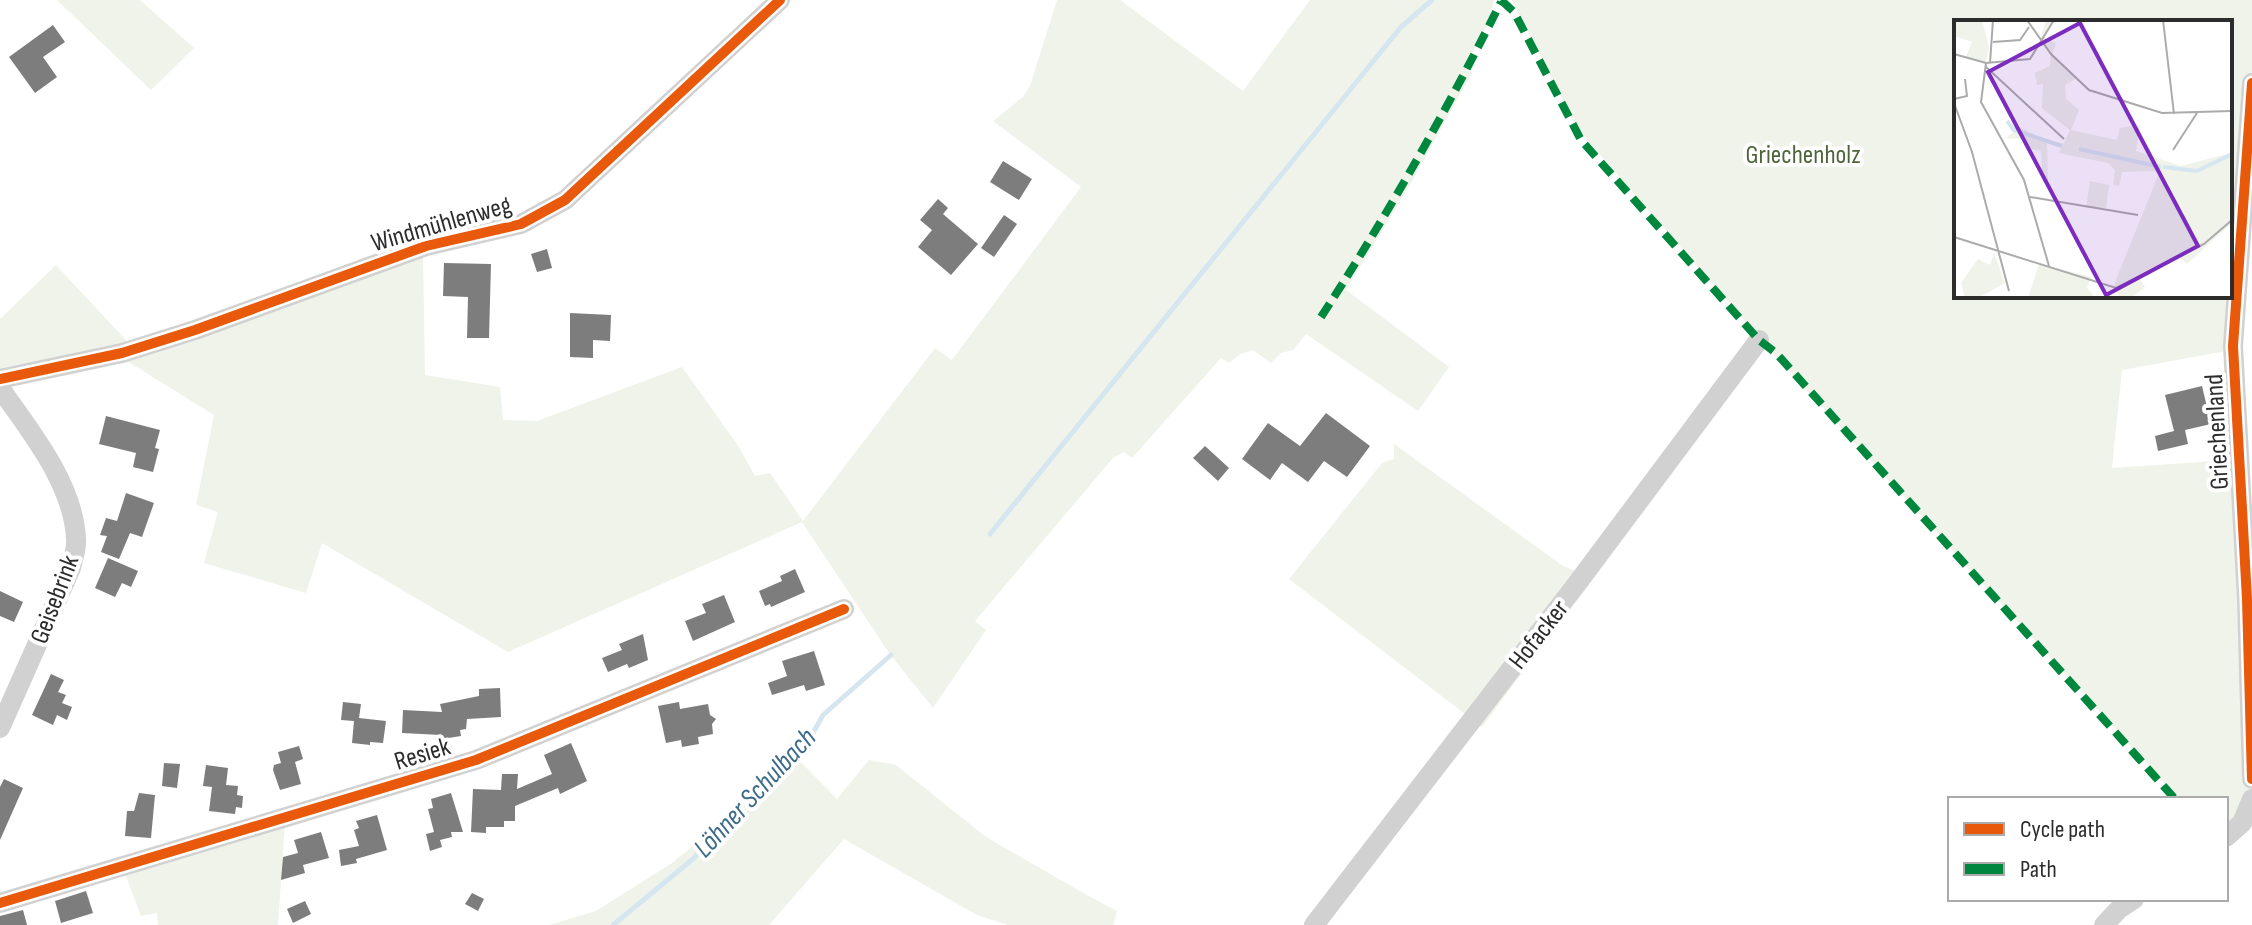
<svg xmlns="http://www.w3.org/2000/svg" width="2252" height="925" font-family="'Sofia Sans Condensed',sans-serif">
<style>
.green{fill:#eff3ea;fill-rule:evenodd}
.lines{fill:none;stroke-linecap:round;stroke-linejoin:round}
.stream{stroke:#d6e6f0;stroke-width:5}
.building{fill:#7d7d7d}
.minor{stroke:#d1d1d1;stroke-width:20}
.quiet{stroke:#00873e;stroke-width:8;stroke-dasharray:16 8;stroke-linecap:butt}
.cycleway-casing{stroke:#fff;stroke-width:15}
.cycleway{stroke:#e8590c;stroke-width:10}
.labels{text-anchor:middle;stroke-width:8;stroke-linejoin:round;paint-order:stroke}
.park-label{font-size:26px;fill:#4e653b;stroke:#fff}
.street-label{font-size:26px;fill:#2c2c2c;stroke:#fff}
.water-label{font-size:28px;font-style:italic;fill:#3d6c8a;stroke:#fff}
.inset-river{fill:none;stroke:#d6e6f0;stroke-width:4}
.inset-road{fill:none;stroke:#ababab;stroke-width:2}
.view{fill:#7b2cbf;fill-opacity:0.15;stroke:#7b2cbf;stroke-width:4}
.inset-edge{fill:none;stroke:#2c2c2c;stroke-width:4}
</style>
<rect width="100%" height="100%" fill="#fff"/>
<!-- green -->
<g class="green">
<path d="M57 0H140L194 48 151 90Z"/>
<path d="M1057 0H1120L1243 91 1310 0H1494L1489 22 1464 68 1472 73 1411 183 1346 290 1449 367 1418 411 1306 334 1293 350 1281 353 1271 363 1253 350 1240 354 1229 363 1221 358 1132 458 1124 452 1113 458 975 621 986 630 933 708 889 653 802 522 508 652 322 543 306 593 204 563 218 512 196 505 214 415 111 351 0 381V319L56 265 137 352 423 253 425 375 500 387 503 420 537 421 682 367 739 447 755 476 770 473 803 521 935 348 952 360 1081 187 993 121 1023 97 1030 86Z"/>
<path d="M1512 0H2252V200L2239 348 2252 538V825L2226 842V799H2179L1763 342 1577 128ZM1956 22H2230V296H1956ZM2226 351 2229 460 2112 468 2122 370Z"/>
<path d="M1394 444 1563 566 1592 578 1482 727 1289 579 1382 463 1394 459Z"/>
<path d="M792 753 837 799 869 760 896 765 986 837 1085 894 1117 911 1113 925H1008L977 915 844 839 769 925H549L596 911 672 863 701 839 744 796 770 776Z"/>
<path d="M285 824 278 925H158L157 913 141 916 125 874Z"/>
</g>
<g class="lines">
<!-- stream -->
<g class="stream">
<path d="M990 534 1401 27 1432 0"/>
<path d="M613 925 693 859 741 804 766 786 813 733 823 715 891 655"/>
</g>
</g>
<!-- building -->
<g class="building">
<path d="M53 25 65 42 43 57 57 77 35 93 9 57Z"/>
<path d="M1003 161 1032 179 1019 200 990 182Z"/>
<path d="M938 199 948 208 943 214 978 244 951 275 918 247 932 230 920 220Z"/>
<path d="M1004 215 1017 224 994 257 981 248Z"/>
<path d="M547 249 552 268 537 272 531 254Z"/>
<path d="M444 263 491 264 489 338H467L468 297 443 296Z"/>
<path d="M570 313 611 315 610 341 593 340V358L570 357Z"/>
<path d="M2202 386 2211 424 2185 430 2188 444 2158 451 2155 436 2174 431 2165 395Z"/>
<path d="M1326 413 1370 446 1347 477 1324 461 1308 482 1282 463 1270 480 1242 459 1268 423 1300 446Z"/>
<path d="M106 416 160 430 155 448 159 449 153 472 133 467 136 453 99 444Z"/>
<path d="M1205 446 1229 468 1218 481 1193 458Z"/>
<path d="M126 493 154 503 142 537 130 533 119 559 101 552 107 536 100 535 106 518 117 521Z"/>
<path d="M108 558 138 571 131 587 122 583 115 597 95 588Z"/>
<path d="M795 569 805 592 771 607 770 604 765 606 759 591 782 581 780 576Z"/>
<path d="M0 591 23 602 14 622 0 616Z"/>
<path d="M724 595 735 622 693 641 685 621 706 613 702 604Z"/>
<path d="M643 634 648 660 629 668 627 664 608 672 602 658 622 650 619 644Z"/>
<path d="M814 651 825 685 806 691 804 685 772 695 768 683 787 676 782 661Z"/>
<path d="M51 674 64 680 58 692 66 695 62 703 72 707 67 720 57 715 53 725 32 715Z"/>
<path d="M500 688 501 717 467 719 466 729 460 730 461 736 442 739 441 735 402 733 403 710 442 712 440 704 479 696V689Z"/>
<path d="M343 702 361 704 359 718 386 721 383 743 370 742V745L352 743 354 721 341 720Z"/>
<path d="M679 702 680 709 708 704 710 715 716 719 712 724 713 734 698 737 699 744 682 747 681 740 666 743 658 706Z"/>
<path d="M571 743 587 781 560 794 558 788 515 806V821H504V827H486V833L471 832 473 789 501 790 502 774H518L517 789 552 774 544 755Z"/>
<path d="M299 746 303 759 295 762 301 784 280 790 273 770 274 765 281 763 278 752Z"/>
<path d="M164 763 180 764 177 788 162 786Z"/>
<path d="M206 765 228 768 226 785 238 786 237 795 243 796 242 808 236 807 235 814 209 811 212 787 203 786Z"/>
<path d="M4 779 23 788 0 840V787Z"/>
<path d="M139 793 155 795 151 838 125 836 127 811H134Z"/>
<path d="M451 793 463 832H451L452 837 440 840 442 847 430 851 426 834 434 832 428 809 433 808 431 799Z"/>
<path d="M377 815 387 850 356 859 357 863 341 866 339 850 359 846 354 830 359 828 356 821Z"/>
<path d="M321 832 329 858 303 865 305 873 281 880 283 857 298 853 294 840Z"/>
<path d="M86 891 93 913 61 923 55 901Z"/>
<path d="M472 893 484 899 478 911 465 904Z"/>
<path d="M305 901 311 914 293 923 287 909Z"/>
<path d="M23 910 27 925H0V916Z"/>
</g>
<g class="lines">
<!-- minor -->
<g class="minor">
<path d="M2252 83 2233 346 2247 599 2252 779"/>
<path d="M0 379 122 353 195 330 426 246 521 224 565 200 780 0"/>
<path d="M0 388C30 431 73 483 76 538 77 548 73 559 71 568L0 728"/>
<path d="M2226 837 2242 823 2252 799"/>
<path d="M0 903 476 760 844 609"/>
<path d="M1314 925 1576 585 1759 340"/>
<path d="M2104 925 2119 909 2134 899"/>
</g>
<!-- quiet -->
<g class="quiet">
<path d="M1501 0 1514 12 1581 140 1759 340 1776 353 2175 799"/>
<path d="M1321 317C1387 216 1447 110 1501 2"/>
</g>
<!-- cycleway casing -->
<g class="cycleway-casing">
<g id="cycleway">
<path d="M2252 83 2233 346 2247 599 2252 779"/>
<path d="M0 379 122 353 195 330 426 246 521 224 565 200 780 0"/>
<path d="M0 903 476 760 844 609"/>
</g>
</g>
<!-- cycleway -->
<use href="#cycleway" class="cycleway"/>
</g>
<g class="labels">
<!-- park labels -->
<g class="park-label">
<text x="1803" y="163">Griechenholz</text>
</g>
<!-- street labels -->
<g class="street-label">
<text transform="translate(441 223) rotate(-16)" y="9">Windmühlenweg</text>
<text transform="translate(2216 432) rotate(-93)" y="9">Griechenland</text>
<text transform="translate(54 599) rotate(-69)" y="9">Geisebrink</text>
<text transform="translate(1538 634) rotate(-52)" y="9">Hofacker</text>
<text transform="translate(422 753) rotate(-17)" y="9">Resiek</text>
</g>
<!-- water labels -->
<g class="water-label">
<text transform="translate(754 792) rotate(-47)" y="10">Löhner Schulbach</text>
</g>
</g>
<!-- overview -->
<g transform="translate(1954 20)">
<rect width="278" height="278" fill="#fff"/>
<path d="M0 0H28L35 27 32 42 12 37 18 22 0 16ZM92 0H99L90 18 102 23 98 36 123 58 111 65 112 79 125 90 117 110 163 120 166 108 186 105 182 131 226 146 278 133V203L233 244 224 236 185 258 191 267 178 278H167L159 267 206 151 168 152 165 166 159 165 161 150 154 143 105 133 116 110 88 88 89 64 83 65 81 53 96 46 97 33 87 17ZM63 106 93 121 94 162 89 163 87 131 74 128 69 119 51 118 59 113 55 108ZM136 161 155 165 152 188H132ZM40 233 51 263 24 278H11L7 263 24 239 36 245ZM85 244 137 257 133 268 141 278H74Z" fill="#eff3ea"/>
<path class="inset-river" d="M53 101 60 110 108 126M125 129 207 147M209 147 243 151 278 134"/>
<path class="inset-road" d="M73 0 97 34 135 70 208 93 278 91M209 0 220 94M39 22 66 20 75 7M0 34 32 43 76 39 100 0M32 43 27 82 70 160 95 246M36 43 39 0M31 46 110 119M0 79 13 76 11 59M0 83 18 132 55 271M219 130 243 93M76 177 184 195M0 217 162 268 250 224 278 200"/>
<path class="view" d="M126 3 244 226 152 275 34 52Z"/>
<rect width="278" height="278" class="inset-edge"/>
</g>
<!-- legend -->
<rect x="1948" y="797" width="280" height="104" fill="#ffffff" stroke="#ababab" stroke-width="2"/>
<rect x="1964" y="823" width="40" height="12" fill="#e8590c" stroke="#ababab" stroke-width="2"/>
<text x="2020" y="837" font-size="24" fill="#2c2c2c">Cycle path</text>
<rect x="1964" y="863" width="40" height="12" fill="#00873e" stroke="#ababab" stroke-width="2"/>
<text x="2020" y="877" font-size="24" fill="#2c2c2c">Path</text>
</svg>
